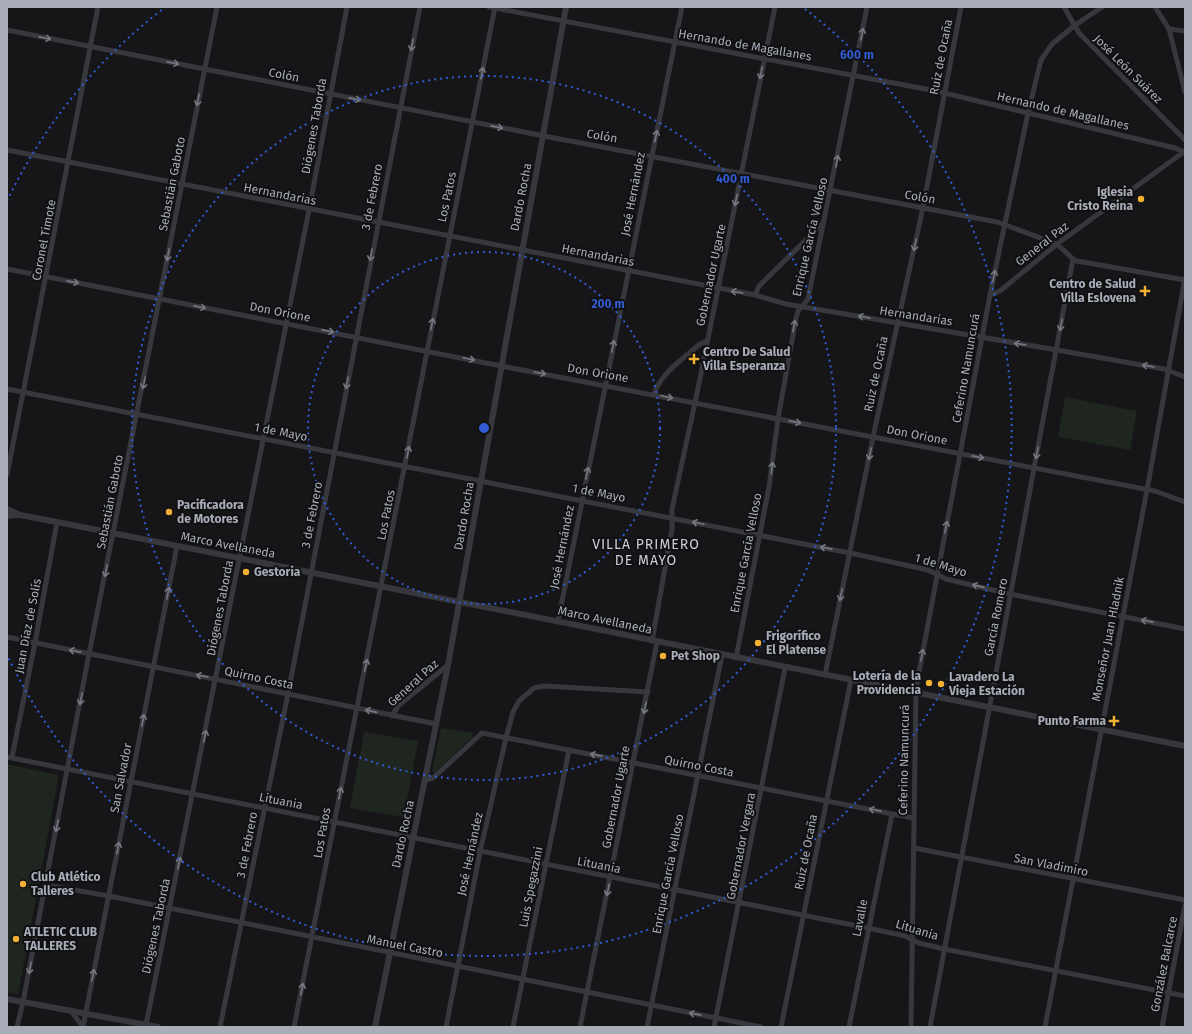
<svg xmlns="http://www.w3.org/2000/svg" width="1192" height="1034" font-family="'Fira Sans',sans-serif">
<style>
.green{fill:#1e261f}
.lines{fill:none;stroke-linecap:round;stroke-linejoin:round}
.minor{stroke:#37383d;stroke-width:5}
.tertiary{stroke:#37383d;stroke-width:6}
.oneway{stroke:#757881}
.ring{fill:none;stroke:#325cd3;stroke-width:2;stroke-dasharray:2 4}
.poi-dot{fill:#f2b134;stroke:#111113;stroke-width:1.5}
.labels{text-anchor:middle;stroke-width:4;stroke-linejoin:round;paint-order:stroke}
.street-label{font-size:12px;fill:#a8adb8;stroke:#111113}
.poi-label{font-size:12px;font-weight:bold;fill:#a8adb8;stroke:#111113;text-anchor:start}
.quarter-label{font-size:14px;letter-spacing:1px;fill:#c9ccd4;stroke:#111113}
.centre{fill:#325cd3;stroke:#111113;stroke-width:2}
.ring-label{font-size:12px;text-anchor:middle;font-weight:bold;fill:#325cd3;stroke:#111113;stroke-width:4;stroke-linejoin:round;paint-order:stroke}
</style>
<rect width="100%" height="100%" fill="#161618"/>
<!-- green -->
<g class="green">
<path d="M1065 397 1137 411 1130 450 1058 437Z"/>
<path d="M441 728 472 733 473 737 434 773 432 772Z"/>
<path d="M364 732 418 741 404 817 350 808Z"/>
<path d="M7 764 59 775 18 995 7 992Z"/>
</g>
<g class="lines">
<!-- minor -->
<g class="minor">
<path d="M489 7 936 91 1175 148 1184 152"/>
<path d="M1064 7 1079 33 1185 140"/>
<path d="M1155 7 1169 29 1185 92"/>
<path d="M1169 29 1185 31"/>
<path d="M7 30 544 136 997 222 1057 244 1073 259 1077 261 1185 280"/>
<path d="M7 150 755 295 786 304 1057 350 1164 369 1185 377"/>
<path d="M7 269 501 366 1155 491 1185 502"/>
<path d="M755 295 759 286 823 223"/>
<path d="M990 295 1000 291 1057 244 1185 151"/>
<path d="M7 389 850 553 928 570 946 579 1010 594 1185 629"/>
<path d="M654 394C661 373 684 358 700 344L707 341"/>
<path d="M7 475 98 7"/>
<path d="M558 621 682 7"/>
<path d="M7 637 436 724"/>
<path d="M652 641 672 529V509L695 403 775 7"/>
<path d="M736 658 769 487 778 419 796 318 798 311 808 299 867 7"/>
<path d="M825 675 873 437 923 207 961 7"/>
<path d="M392 716 398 706 448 665"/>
<path d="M7 757 868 928 905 936 919 943 944 949 1185 996"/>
<path d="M12 757 35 643 57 522"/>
<path d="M426 780 433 778 482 733 913 818"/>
<path d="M914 848 1185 900"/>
<path d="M46 885 109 896 761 1027"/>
<path d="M71 1011 83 1027"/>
<path d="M146 1025 309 210 347 7"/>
<path d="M17 1027 23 1002 89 654 217 7"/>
<path d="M83 1027 177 546"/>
<path d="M220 1027 288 694 420 7"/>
<path d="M294 1027 495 7"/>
<path d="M446 1027 480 852 506 738 513 712 519 701 534 688 544 686 648 692"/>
<path d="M513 1027 569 750"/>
<path d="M580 1027 657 642"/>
<path d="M647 1027 722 655"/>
<path d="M714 1027 785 668"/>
<path d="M781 1027 851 680"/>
<path d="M849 1027 892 814"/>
<path d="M911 1027 916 688 990 295 1028 113 1041 60 1052 44 1074 26 1102 7"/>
<path d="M930 1027 1073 259"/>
<path d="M1045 1027 1147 490 1185 278"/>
<path d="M1162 1027 1185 905"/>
</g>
<!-- tertiary -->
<g class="tertiary">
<path d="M7 509 20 515 57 522 1185 746"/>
<path d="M7 516 18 515"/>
<path d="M7 999 158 1027"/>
<path d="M375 1027 448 665 566 7"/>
</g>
</g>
<!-- one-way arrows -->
<defs><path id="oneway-shaft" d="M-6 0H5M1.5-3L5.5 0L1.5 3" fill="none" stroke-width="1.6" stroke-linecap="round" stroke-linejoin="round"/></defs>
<g class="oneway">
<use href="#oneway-shaft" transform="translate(862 34) rotate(-79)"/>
<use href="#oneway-shaft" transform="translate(45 38) rotate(11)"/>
<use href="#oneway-shaft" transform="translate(412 45) rotate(101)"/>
<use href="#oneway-shaft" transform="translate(173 63) rotate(11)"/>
<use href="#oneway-shaft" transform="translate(482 73) rotate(-79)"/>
<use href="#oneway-shaft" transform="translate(761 73) rotate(101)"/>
<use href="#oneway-shaft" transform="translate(355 99) rotate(11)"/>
<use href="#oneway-shaft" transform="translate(198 100) rotate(101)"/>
<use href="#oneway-shaft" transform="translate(497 127) rotate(11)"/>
<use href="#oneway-shaft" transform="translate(656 136) rotate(-79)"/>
<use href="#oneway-shaft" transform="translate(837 161) rotate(-79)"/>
<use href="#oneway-shaft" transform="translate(736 200) rotate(102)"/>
<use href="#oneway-shaft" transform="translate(915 245) rotate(102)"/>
<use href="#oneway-shaft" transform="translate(168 255) rotate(101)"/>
<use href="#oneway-shaft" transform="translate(371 255) rotate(101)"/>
<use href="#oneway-shaft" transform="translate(994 276) rotate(-78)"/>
<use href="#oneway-shaft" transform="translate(73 282) rotate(11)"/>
<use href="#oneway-shaft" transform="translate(737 292) rotate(-171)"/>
<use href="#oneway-shaft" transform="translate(200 307) rotate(11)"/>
<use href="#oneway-shaft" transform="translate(864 317) rotate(-170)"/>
<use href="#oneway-shaft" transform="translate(432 324) rotate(-79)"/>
<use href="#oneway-shaft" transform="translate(1061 325) rotate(100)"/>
<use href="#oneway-shaft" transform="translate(794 326) rotate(-80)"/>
<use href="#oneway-shaft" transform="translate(328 331) rotate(11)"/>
<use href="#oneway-shaft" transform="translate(1020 344) rotate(-171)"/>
<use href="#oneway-shaft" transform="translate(613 346) rotate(-79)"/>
<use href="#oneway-shaft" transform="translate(469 359) rotate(12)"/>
<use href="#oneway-shaft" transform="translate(1148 366) rotate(-170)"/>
<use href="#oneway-shaft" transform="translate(540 373) rotate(10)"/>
<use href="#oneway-shaft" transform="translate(144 383) rotate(101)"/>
<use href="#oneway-shaft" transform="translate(347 383) rotate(101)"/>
<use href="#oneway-shaft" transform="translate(667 397) rotate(12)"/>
<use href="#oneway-shaft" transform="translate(795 422) rotate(11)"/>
<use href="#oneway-shaft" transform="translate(408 452) rotate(-79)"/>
<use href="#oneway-shaft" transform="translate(1037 453) rotate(101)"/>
<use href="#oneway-shaft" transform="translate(870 454) rotate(102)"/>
<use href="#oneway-shaft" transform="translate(978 457) rotate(11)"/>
<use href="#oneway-shaft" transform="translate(772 468) rotate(-83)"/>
<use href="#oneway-shaft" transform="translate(587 473) rotate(-78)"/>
<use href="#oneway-shaft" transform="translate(698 523) rotate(-168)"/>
<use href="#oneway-shaft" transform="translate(946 527) rotate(-79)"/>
<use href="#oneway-shaft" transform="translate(826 548) rotate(-169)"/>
<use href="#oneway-shaft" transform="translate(106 571) rotate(101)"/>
<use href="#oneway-shaft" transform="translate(978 586) rotate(-167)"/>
<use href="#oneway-shaft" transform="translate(168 593) rotate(-79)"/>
<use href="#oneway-shaft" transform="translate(841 595) rotate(102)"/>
<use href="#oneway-shaft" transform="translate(1147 621) rotate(-169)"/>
<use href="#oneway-shaft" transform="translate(75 651) rotate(-168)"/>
<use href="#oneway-shaft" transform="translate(922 655) rotate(-79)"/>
<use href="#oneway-shaft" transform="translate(366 665) rotate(-78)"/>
<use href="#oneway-shaft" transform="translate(202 676) rotate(-170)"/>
<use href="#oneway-shaft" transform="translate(81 699) rotate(101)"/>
<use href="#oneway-shaft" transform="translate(645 708) rotate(102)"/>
<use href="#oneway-shaft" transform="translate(371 711) rotate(-167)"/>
<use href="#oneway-shaft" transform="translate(143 720) rotate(-79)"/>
<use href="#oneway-shaft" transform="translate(205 736) rotate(-79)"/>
<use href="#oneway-shaft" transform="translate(596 755) rotate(-169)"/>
<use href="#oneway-shaft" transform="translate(340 793) rotate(-79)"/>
<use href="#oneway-shaft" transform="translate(875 810) rotate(-169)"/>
<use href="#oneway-shaft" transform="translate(57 826) rotate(101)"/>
<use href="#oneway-shaft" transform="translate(118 848) rotate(-79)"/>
<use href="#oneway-shaft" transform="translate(179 863) rotate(-78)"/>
<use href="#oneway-shaft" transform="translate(608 890) rotate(102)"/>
<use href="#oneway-shaft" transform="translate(30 968) rotate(101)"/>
<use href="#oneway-shaft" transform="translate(93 975) rotate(-79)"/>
<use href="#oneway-shaft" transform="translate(302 989) rotate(-79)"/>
<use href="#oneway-shaft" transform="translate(695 1014) rotate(-169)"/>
</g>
<!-- distance rings -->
<g class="ring">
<circle cx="484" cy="428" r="176"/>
<circle cx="484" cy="428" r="352"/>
<path d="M7 201A528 528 0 0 1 163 9M805 9A528 528 0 1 1 7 655"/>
</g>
<!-- markers -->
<g class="poi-dot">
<circle cx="1141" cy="199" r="4"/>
<path d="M1143 285h4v4h4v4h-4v4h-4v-4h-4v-4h4z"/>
<path d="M692 353h4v4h4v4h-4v4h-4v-4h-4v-4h4z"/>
<circle cx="169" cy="512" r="4"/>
<circle cx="246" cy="572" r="4"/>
<circle cx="758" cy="643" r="4"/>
<circle cx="663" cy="656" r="4"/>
<circle cx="929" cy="683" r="4"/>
<circle cx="941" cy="684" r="4"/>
<path d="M1112 715h4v4h4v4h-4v4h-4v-4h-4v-4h4z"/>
<circle cx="23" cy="884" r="4"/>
<circle cx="16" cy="939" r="4"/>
</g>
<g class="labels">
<!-- street labels -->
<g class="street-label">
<text transform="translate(745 45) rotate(10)" y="4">Hernando de Magallanes</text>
<text transform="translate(941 57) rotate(-79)" y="4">Ruiz de Ocaña</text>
<text transform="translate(1128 69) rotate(45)" y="4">José León Suárez</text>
<text transform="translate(284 75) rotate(11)" y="4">Colón</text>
<text transform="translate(1063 111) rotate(13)" y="4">Hernando de Magallanes</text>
<text transform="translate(314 126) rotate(-80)" y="4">Diógenes Taborda</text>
<text transform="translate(602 136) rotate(10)" y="4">Colón</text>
<text transform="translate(172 184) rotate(-79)" y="4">Sebastián Gaboto</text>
<text transform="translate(280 194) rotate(11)" y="4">Hernandarias</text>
<text transform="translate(633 194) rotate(-79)" y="4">José Hernández</text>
<text transform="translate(372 197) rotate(-79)" y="4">3 de Febrero</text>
<text transform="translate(447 197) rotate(-78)" y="4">Los Patos</text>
<text transform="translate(521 197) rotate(-79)" y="4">Dardo Rocha</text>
<text transform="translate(920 197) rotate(10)" y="4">Colón</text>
<text transform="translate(810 237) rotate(-77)" y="4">Enrique García Velloso</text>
<text transform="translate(44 240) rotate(-79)" y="4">Coronel Timote</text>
<text transform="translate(1042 244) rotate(-38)" y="4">General Paz</text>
<text transform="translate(598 255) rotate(11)" y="4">Hernandarias</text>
<text transform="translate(711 275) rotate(-78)" y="4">Gobernador Ugarte</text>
<text transform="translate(280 312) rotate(11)" y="4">Don Orione</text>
<text transform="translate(916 316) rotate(9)" y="4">Hernandarias</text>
<text transform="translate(966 368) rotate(-80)" y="4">Ceferino Namuncurá</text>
<text transform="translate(598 373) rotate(10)" y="4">Don Orione</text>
<text transform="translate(876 374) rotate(-78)" y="4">Ruiz de Ocaña</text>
<text transform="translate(281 432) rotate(11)" y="4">1 de Mayo</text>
<text transform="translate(917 435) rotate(11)" y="4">Don Orione</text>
<text transform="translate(599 493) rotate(11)" y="4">1 de Mayo</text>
<text transform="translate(110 502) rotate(-79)" y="4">Sebastián Gaboto</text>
<text transform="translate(312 515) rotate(-79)" y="4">3 de Febrero</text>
<text transform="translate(386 515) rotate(-79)" y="4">Los Patos</text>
<text transform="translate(464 516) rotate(-80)" y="4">Dardo Rocha</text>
<text transform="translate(228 545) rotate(11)" y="4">Marco Avellaneda</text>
<text transform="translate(562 547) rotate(-79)" y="4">José Hernández</text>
<text transform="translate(746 553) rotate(-79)" y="4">Enrique García Velloso</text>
<text transform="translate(941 565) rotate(17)" y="4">1 de Mayo</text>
<text transform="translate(220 608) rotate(-79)" y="4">Diógenes Taborda</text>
<text transform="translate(996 617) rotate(-79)" y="4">García Romero</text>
<text transform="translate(605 620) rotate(12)" y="4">Marco Avellaneda</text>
<text transform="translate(28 626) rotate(-79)" y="4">Juan Díaz de Solís</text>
<text transform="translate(1108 639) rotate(-79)" y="4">Monseñor Juan Hladnik</text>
<text transform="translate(259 678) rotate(12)" y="4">Quirno Costa</text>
<text transform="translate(413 683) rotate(-42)" y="4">General Paz</text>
<text transform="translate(904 760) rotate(-89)" y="4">Ceferino Namuncurá</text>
<text transform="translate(699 766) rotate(11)" y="4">Quirno Costa</text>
<text transform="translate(121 778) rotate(-79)" y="4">San Salvador</text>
<text transform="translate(616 797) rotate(-79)" y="4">Gobernador Ugarte</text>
<text transform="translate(281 801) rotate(11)" y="4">Lituania</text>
<text transform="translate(322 833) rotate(-80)" y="4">Los Patos</text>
<text transform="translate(403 834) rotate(-78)" y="4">Dardo Rocha</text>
<text transform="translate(247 845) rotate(-79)" y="4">3 de Febrero</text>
<text transform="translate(741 846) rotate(-79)" y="4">Gobernador Vergara</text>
<text transform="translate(806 852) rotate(-79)" y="4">Ruiz de Ocaña</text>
<text transform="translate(470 854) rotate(-78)" y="4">José Hernández</text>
<text transform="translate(599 865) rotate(11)" y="4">Lituania</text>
<text transform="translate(1051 865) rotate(11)" y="4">San Vladimiro</text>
<text transform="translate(668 874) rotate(-79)" y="4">Enrique García Velloso</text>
<text transform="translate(531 887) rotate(-79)" y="4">Luis Spegazzini</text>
<text transform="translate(860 918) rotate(-79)" y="4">Lavalle</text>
<text transform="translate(156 926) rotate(-78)" y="4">Diógenes Taborda</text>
<text transform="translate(917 930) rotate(17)" y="4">Lituania</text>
<text transform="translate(405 946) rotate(11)" y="4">Manuel Castro</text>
<text transform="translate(1164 964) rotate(-79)" y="4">González Balcarce</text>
</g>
<!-- poi labels -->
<g class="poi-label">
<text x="1133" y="196" text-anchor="end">Iglesia<tspan x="1133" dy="14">Cristo Reina</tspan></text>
<text x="1136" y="288" text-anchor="end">Centro de Salud<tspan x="1136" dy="14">Villa Eslovena</tspan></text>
<text x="703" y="356">Centro De Salud<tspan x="703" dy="14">Villa Esperanza</tspan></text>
<text x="177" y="509">Pacificadora<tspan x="177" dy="14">de Motores</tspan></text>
<text x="254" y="576">Gestoria</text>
<text x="766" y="640">Frigorífico<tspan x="766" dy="14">El Platense</tspan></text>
<text x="671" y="660">Pet Shop</text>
<text x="921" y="680" text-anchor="end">Lotería de la<tspan x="921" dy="14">Providencia</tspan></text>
<text x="949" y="681">Lavadero La<tspan x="949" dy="14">Vieja Estación</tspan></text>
<text x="1106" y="725" text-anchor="end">Punto Farma</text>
<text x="31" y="881">Club Atlético<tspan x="31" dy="14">Talleres</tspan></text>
<text x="24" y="936">ATLETIC CLUB<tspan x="24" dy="14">TALLERES</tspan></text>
</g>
<!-- quarter labels -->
<g class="quarter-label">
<text x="646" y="549">VILLA PRIMERO<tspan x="646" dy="16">DE MAYO</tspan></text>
</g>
</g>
<circle cx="484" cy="428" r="6" class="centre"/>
<g class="ring-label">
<text x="857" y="59">600 m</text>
<text x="733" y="183">400 m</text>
<text x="608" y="308">200 m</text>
</g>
<!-- border -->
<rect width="1192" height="1034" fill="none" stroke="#a8adb8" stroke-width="16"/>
</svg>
